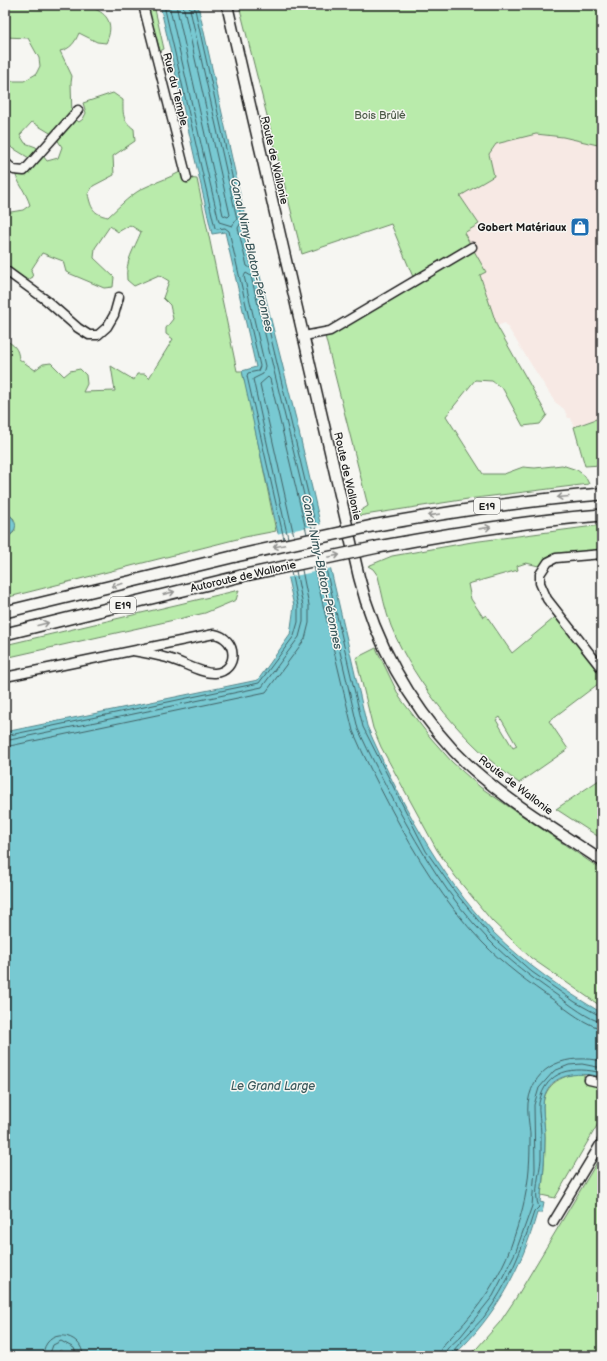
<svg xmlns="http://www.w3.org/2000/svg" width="607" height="1361" font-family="'Balsamiq Sans',sans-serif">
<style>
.built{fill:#f7e9e4}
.green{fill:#b9ebab;stroke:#6a8464;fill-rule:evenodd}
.water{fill:#78c9d2;stroke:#538489}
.pier{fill:#f6f6f2}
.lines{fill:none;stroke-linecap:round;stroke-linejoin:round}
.shore{stroke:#416165;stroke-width:1}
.minor-casing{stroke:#1c1c1c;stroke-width:11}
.major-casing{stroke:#1c1c1c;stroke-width:13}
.highway-casing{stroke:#1c1c1c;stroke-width:14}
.minor{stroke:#f6f6f2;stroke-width:8}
.major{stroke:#f6f6f2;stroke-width:10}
.highway{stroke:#f6f6f2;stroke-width:11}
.highway-bridge-casing{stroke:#1c1c1c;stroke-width:14;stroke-linecap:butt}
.highway-bridge{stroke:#f6f6f2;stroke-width:11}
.oneway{stroke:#949492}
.labels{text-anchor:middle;stroke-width:3;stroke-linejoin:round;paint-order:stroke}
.shield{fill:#f6f6f2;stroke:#5d5d5c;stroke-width:1}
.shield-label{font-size:10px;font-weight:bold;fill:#1c1c1c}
.street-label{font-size:11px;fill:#1c1c1c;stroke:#f6f6f2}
.park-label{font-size:11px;fill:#4b5a47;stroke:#f6f6f2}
.poi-label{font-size:11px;font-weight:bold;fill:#1c1c1c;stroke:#f6f6f2;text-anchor:end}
.water-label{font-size:12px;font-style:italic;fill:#3c595c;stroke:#f6f6f2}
</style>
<rect width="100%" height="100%" fill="#f6f6f2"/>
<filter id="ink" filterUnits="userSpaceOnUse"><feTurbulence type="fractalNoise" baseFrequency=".025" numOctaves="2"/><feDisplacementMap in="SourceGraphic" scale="8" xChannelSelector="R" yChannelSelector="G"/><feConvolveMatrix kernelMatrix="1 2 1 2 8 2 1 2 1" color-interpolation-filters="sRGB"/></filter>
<g filter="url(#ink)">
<!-- built -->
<path class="built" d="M536 134 563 137 602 146V417L574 427 571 418H568L564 409 555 402 505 323 497 326 480 275 486 272 463 233 479 224 460 196 494 176 489 154 496 144Z"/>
<!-- green -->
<g class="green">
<path d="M5 5H94L95 9C111 16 113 28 106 43L97 42 79 33C75 42 71 49 60 51L72 76 71 83 72 117 79 122 83 119 86 113 83 103 113 93 123 100C123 114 122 120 134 129L135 141 113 156 114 175 93 186 88 194C91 208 93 214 108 217 120 206 133 192 148 186 159 181 169 178 180 172L187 178 197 179 237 371H242L248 393 276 531 245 537 5 598V541L15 531 14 519 5 510V340C14 345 18 348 19 359L35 370 43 364 51 363 64 376 70 371 80 369 86 375 87 384 83 392 115 391 111 366 134 380 137 374H145L149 378 173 339 166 334V328L173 319 170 305 163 298 169 281 159 275 134 286 127 280C125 260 134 250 141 232L130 225 118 232 110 226 95 248 94 258 114 277 113 287 104 288 66 272 63 261 42 253 31 270 33 277 24 282 5 270V213L23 210 30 205C26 192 17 182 14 170L19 171 34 161 11 147 5 148V81H24L36 74 40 66 39 58 28 38 5 37ZM32 122 55 136 62 147 58 158 47 161 36 147 25 143 20 135Z"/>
<path d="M147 5H154L164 49 160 51Z"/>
<path d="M239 5H602V146L563 137 536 134 496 144 489 154 494 176 460 196 479 224 464 233 486 272 480 275 497 326 547 415 540 424 523 426 503 389 492 381 475 380 446 416 483 474H504L523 467 535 468 562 465 577 470 585 476 589 484 468 499 358 516 360 511 368 506 324 332 416 279 413 277 391 224 302 254Z"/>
<path d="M602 417V465L585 466 574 427Z"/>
<path d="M602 525V554L556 558 543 567 526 563 517 566 518 570 468 584 471 599 483 617 486 615 512 653 559 614 602 669V681L549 721 568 749 519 783C467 746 415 685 391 626 385 610 382 593 378 576L373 569 368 566 392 556 472 542ZM500 717 517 746 513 748 496 720Z"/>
<path d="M239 590 236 600 205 613 5 658V645Z"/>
<path d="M376 648 400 698 430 737 452 762 480 787 602 870V1007L531 958 492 921 455 876 437 850 381 747 373 728 356 658Z"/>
<path d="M602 778V839L556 809Z"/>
<path d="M584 1073V1081L602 1084V1117L555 1198 541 1195C544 1176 545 1157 545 1137 545 1127 543 1116 543 1106 544 1083 564 1074 584 1073Z"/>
<path d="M602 1154V1356H470L500 1322 516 1298Z"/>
</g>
<!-- water -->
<g class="water">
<path d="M160 5H198L247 226 242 227 251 265 257 264 296 419 367 726C398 797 439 876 493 932 525 964 563 990 602 1013V1077C577 1071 544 1073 543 1106 543 1117 545 1127 545 1137 545 1159 543 1181 540 1202L544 1203 542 1213H537C522 1268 495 1317 453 1356H71L60 1350 57 1356H5V732L258 680 290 635 294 606 242 371 256 367 225 232 212 234Z"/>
<path d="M5 510C19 524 19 527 5 541Z"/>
</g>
<!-- pier -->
<path class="pier" d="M322 524 332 568 286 578 276 534Z"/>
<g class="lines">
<!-- shore -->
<g class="shore">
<path d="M164 5 215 228 217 229 225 228 229 231 260 366 258 371 248 373 247 376 284 539"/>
<path d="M169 5 219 222 232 226 237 219 189 5"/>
<path d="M176 5 223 215 228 217 230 215 183 5"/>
<path d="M194 5 242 221 238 228 247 266 255 271 317 531"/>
<path d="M294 536 260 384 268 377 270 379 307 534"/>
<path d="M288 538 253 379 263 374 265 366 244 276 246 273 251 276 313 532"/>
<path d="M325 565 363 727 426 851 455 892 490 935 532 972 575 1002 602 1017"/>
<path d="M320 566 358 729C370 755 383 780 396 805 422 853 449 899 487 938 508 960 532 978 558 996 568 1003 590 1021 602 1022"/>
<path d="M314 567 353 731C364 757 377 782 390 807 416 856 444 902 482 942 504 965 529 983 555 1001 566 1009 588 1027 602 1028"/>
<path d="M5 736 259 683 294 636 298 622V606L291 572"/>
<path d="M5 741 262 687 299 637 303 622V606L296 571"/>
<path d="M5 747 266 692 305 639 309 623V605L302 570"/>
<path d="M43 1356C44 1326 83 1332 83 1356"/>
<path d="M49 1356 53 1345 61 1341 74 1348 77 1356"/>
<path d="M439 1356C440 1345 449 1340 456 1332 479 1308 500 1277 511 1246 520 1220 527 1196 529 1169 530 1157 530 1145 530 1133 529 1123 527 1112 528 1103 534 1063 568 1054 602 1061"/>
<path d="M445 1356 447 1349 461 1336 493 1296 516 1251 532 1206 535 1169 534 1105 539 1088 554 1071 569 1065 582 1064 602 1068"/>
<path d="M450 1356C451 1351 478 1324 484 1317 508 1285 522 1250 534 1212L539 1207C533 1194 540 1173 541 1159 541 1151 541 1142 541 1134 541 1124 538 1113 539 1103 546 1069 574 1066 602 1073"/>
</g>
<!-- minor casing -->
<g class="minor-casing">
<g id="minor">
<path d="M143 5 187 178"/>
<path d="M5 162 14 170 24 171 78 110"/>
<path d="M5 270 46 300 78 328 89 335H98L107 327 114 315 119 297"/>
<path d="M304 336 330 331 472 247"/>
<path d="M602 554 556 558 548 562 540 574V583L547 599 602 669"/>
<path d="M5 677 214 634C238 638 239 671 215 673 201 674 181 661 167 658 156 655 145 653 133 651"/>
<path d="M589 1080 602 1083"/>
<path d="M553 1222 602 1141"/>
</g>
</g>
<!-- major casing -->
<g class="major-casing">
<path id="major" d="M227 5 359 577C375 642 409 702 454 751 496 795 552 827 602 861"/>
</g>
<!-- highway casing -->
<g class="highway-casing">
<g id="highway">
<path d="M372 526C449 512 525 500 602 494"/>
<path d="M378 547C452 533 526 521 602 515"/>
<path d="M5 612 236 556"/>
<path d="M5 634 241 576"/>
</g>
</g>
<!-- minor -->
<use href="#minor" class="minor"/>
<!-- major -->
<use href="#major" class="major"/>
<!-- highway -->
<use href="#highway" class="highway"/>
<!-- highway-bridge casing -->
<g class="highway-bridge-casing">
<g id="highway-bridge">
<path d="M236 556 372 526"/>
<path d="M241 576 378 547"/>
</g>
</g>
<!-- highway-bridge -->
<use href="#highway-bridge" class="highway-bridge"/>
</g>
<!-- one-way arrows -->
<defs><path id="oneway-shaft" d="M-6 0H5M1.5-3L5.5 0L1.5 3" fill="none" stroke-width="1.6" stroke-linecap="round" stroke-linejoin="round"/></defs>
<g class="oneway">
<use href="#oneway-shaft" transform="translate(563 497) rotate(175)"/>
<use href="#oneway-shaft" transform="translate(434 515) rotate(170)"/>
<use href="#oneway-shaft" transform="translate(485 528) rotate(-8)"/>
<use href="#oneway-shaft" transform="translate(279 546) rotate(168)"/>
<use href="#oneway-shaft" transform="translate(334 556) rotate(-12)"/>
<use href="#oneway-shaft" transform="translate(117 585) rotate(166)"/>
<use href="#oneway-shaft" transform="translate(169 593) rotate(-14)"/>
<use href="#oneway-shaft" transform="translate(43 624) rotate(-14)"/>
</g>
</g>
<!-- icons -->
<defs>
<g id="shop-square" transform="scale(1)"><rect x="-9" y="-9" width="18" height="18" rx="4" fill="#1f6fb2" stroke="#f6f6f2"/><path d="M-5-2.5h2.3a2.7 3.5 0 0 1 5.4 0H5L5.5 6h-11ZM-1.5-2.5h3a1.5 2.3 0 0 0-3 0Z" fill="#fff"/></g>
</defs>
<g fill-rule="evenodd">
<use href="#shop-square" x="580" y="227"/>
</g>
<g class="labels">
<!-- shield labels -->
<g class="shield">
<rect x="474" y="498" width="26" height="16" rx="3"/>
<rect x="110" y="597" width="26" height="16" rx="3"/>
</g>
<g class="shield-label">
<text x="487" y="510">E19</text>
<text x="123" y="609">E19</text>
</g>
<!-- street labels -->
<g class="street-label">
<text transform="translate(176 89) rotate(76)" y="4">Rue du Temple</text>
<text transform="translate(275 160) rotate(77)" y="4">Route de Wallonie</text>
<text transform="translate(348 476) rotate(77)" y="4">Route de Wallonie</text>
<text transform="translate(243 576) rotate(-13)" y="4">Autoroute de Wallonie</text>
<text transform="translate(516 785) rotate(37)" y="4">Route de Wallonie</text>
</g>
<!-- park labels -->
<g class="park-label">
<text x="380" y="119">Bois Brûlé</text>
</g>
<!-- poi labels -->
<g class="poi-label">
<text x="566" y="231">Gobert Matériaux</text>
</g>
<!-- water labels -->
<g class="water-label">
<text transform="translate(252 255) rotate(77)" y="4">Canal Nimy-Blaton-Péronnes</text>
<text transform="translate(322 572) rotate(78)" y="4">Canal Nimy-Blaton-Péronnes</text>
<text x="273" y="1090">Le Grand Large</text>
</g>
</g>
<!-- margin -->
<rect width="607" height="1361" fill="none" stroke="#f6f6f2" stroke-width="20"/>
<rect x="10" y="10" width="587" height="1341" fill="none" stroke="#1c1c1c" stroke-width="1.5" filter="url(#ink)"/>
</svg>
